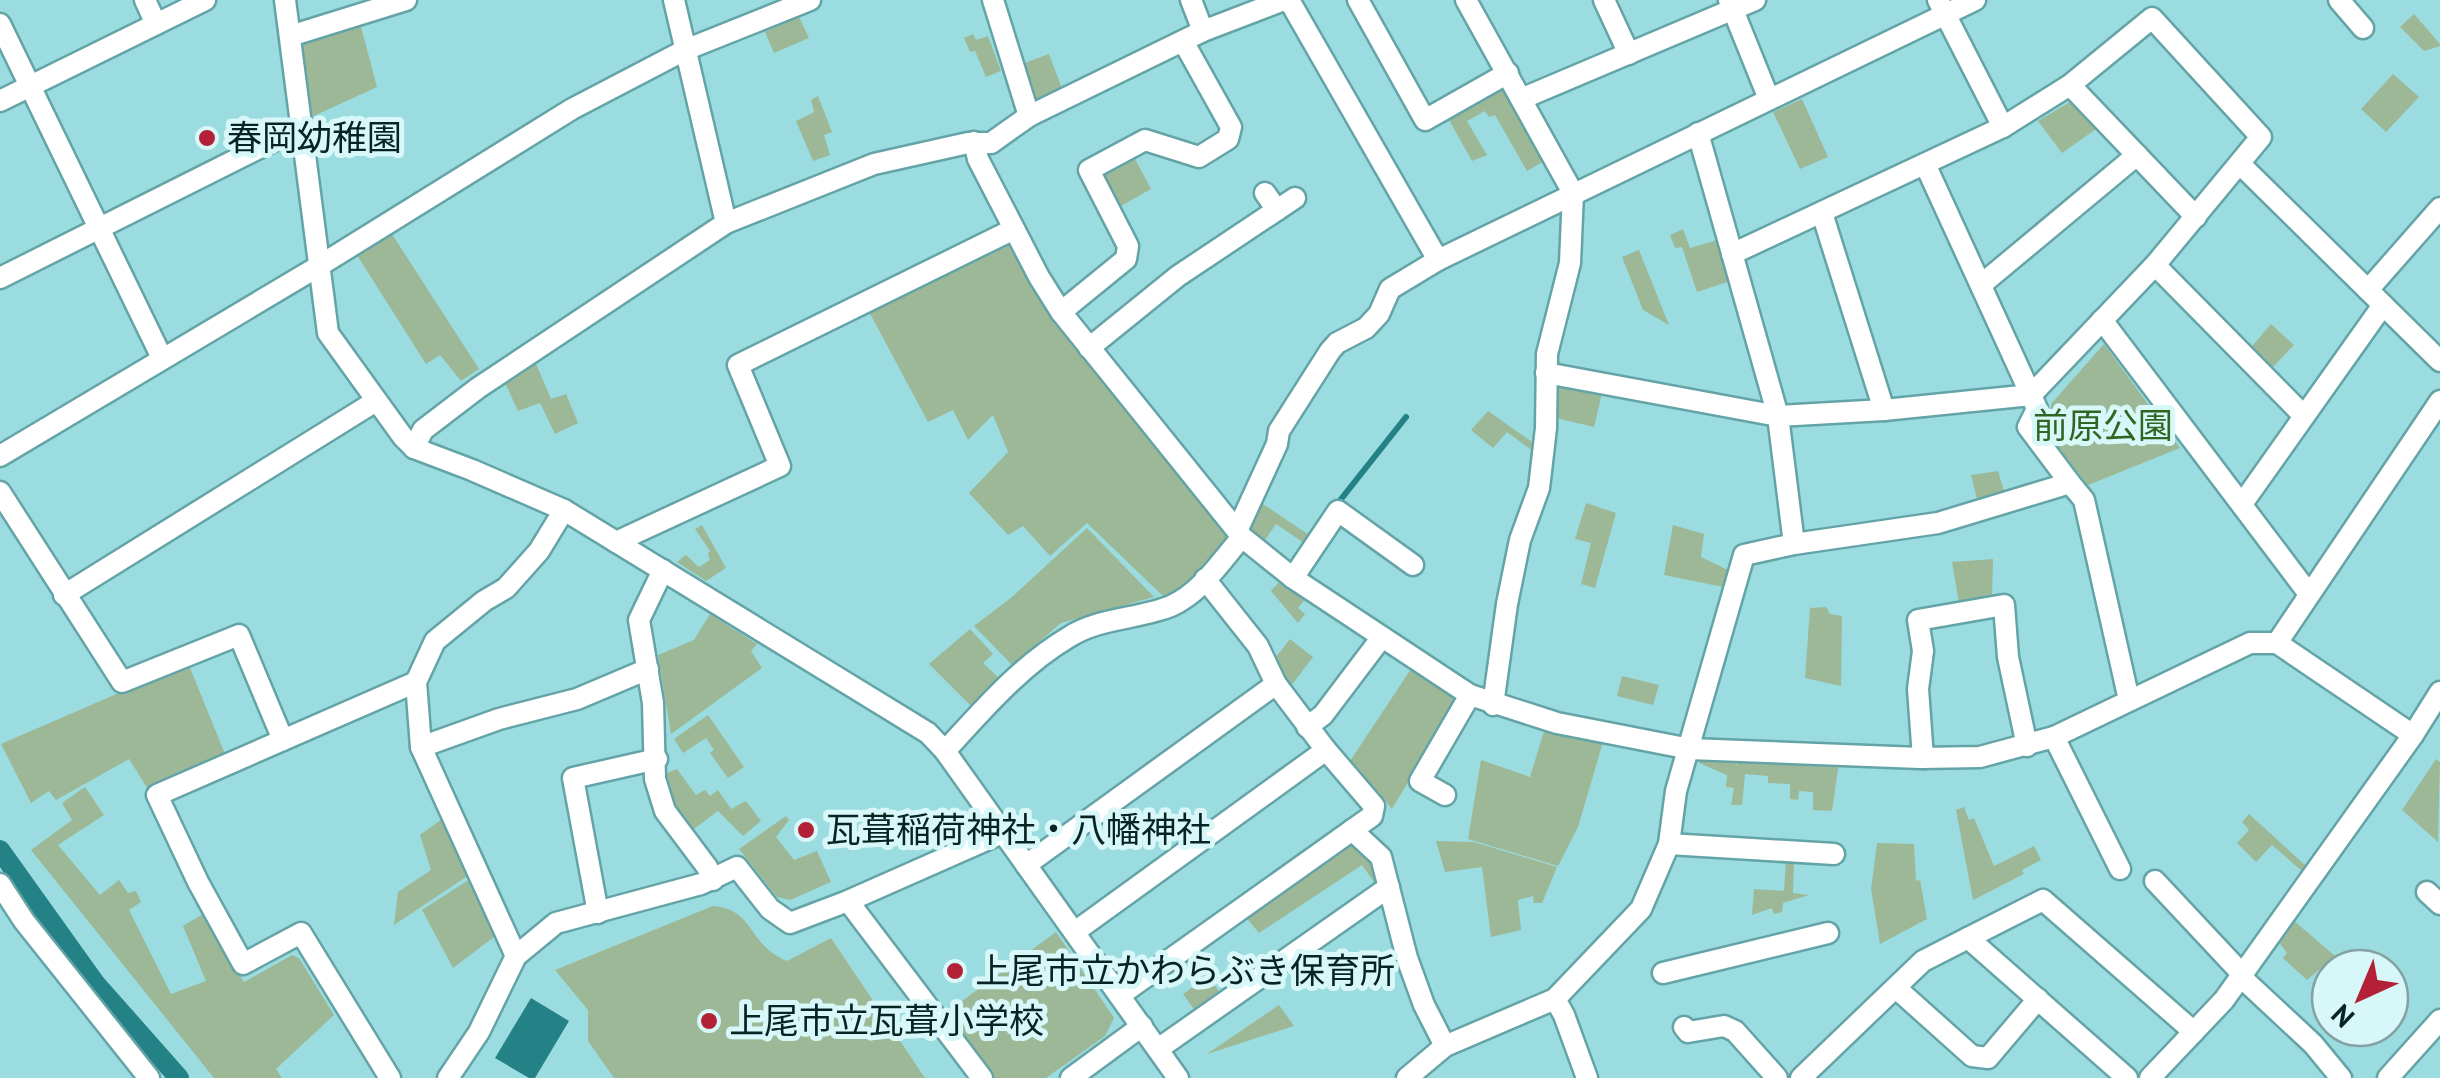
<svg xmlns="http://www.w3.org/2000/svg" width="2440" height="1078" font-family="'PT Sans','Noto Sans JP',sans-serif">
<style>
.green{fill:#9db897}
.water{fill:#248287}
.lines{fill:none;stroke-linecap:round;stroke-linejoin:round}
.stream{stroke:#248287;stroke-width:6}
.canal{stroke:#248287;stroke-width:20}
.minor-casing{stroke:#64a4a7;stroke-width:25}
.minor{stroke:#fff;stroke-width:20}
.poi-dot{fill:#b32136;stroke:#d7f7f8;stroke-width:4}
.labels{text-anchor:middle;stroke-width:10;stroke-linejoin:round;paint-order:stroke}
.poi-label{font-size:35px;fill:#082324;stroke:#d7f7f8;text-anchor:start}
.park-label{font-size:35px;fill:#306624;stroke:#d7f7f8}
</style>
<rect width="100%" height="100%" fill="#9bdce0"/>
<!-- green -->
<g class="green">
<path d="M2414 14 2440 44V46L2424 51 2400 27Z"/>
<path d="M799 17 809 38 774 53 765 32Z"/>
<path d="M360 23 377 87 305 120 299 41Z"/>
<path d="M973 34 976 40 988 36 1001 71 986 77 975 51 970 52 964 38Z"/>
<path d="M1049 54 1063 91 1041 102 1032 98 1019 65Z"/>
<path d="M2393 74 2419 97 2386 132 2361 109Z"/>
<path d="M1505 85 1546 160 1527 171 1495 115 1489 117 1485 111 1467 121 1487 155 1472 161 1448 118Z"/>
<path d="M818 96 832 132 824 135 830 155 813 161 796 121 814 112 811 100Z"/>
<path d="M1802 99 1828 157 1800 169 1773 112Z"/>
<path d="M2070 102 2096 129 2062 153 2038 121Z"/>
<path d="M1134 157 1151 189 1119 207 1104 180 1107 172Z"/>
<path d="M1683 229 1690 248 1717 240 1730 281 1697 292 1682 247 1675 248 1670 235Z"/>
<path d="M390 231 479 369 461 381 440 355 426 364 355 252Z"/>
<path d="M1011 238 1230 533 1229 541 1186 585 1166 599 1087 523 1050 556 1023 526 1008 535 969 493 1008 452 993 415 968 440 953 410 928 422 866 306Z"/>
<path d="M1639 250 1669 325 1643 310 1622 257Z"/>
<path d="M2271 324 2294 345 2269 371 2248 351Z"/>
<path d="M2104 344 2180 448 2088 485 2042 428 2051 417V404Z"/>
<path d="M534 359 551 399 566 394 578 423 555 434 540 403 518 411 502 376Z"/>
<path d="M1557 385 1602 393 1594 427 1556 418Z"/>
<path d="M1488 411 1535 444 1534 452 1507 432 1493 448 1471 430Z"/>
<path d="M1998 471 2005 495 1978 503 1971 475Z"/>
<path d="M1260 502 1309 535 1304 543 1276 524 1263 543 1248 532Z"/>
<path d="M1586 503 1616 513 1595 588 1581 584 1591 543 1575 539Z"/>
<path d="M702 525 726 568 706 581 677 562 686 555 699 567 710 560 708 554 710 551 695 529Z"/>
<path d="M1673 525 1704 534 1701 557 1730 571 1723 587 1664 575Z"/>
<path d="M1087 528 1154 597 1061 623 1012 665 974 626 1012 597Z"/>
<path d="M1993 559 1992 599 1959 603 1952 562Z"/>
<path d="M1282 579 1308 596 1298 608 1305 614 1298 623 1271 591Z"/>
<path d="M1826 607 1830 614 1842 616 1841 686 1805 678 1810 608Z"/>
<path d="M710 614 757 644 751 651 762 668 671 734 658 655 694 640Z"/>
<path d="M970 629 993 654 983 663 1000 679 973 708 929 664Z"/>
<path d="M1290 639 1313 657 1291 686 1272 662Z"/>
<path d="M188 663 225 754 148 789 129 759 56 800 49 791 31 803 1 744Z"/>
<path d="M1413 666 1455 693 1456 702 1392 809 1350 761Z"/>
<path d="M1622 676 1659 685 1653 705 1617 696Z"/>
<path d="M708 715 744 767 728 778 710 753 714 750 706 738 683 753 674 739Z"/>
<path d="M1545 728 1603 742 1578 827 1558 866 1468 839 1481 760 1530 777Z"/>
<path d="M1701 757 1736 758V767L1738 759 1839 762 1832 811 1813 810V792L1799 791 1798 800 1790 799V784L1768 783V776L1745 774 1742 805H1731L1734 788 1726 787 1727 775 1699 763Z"/>
<path d="M2436 759 2440 762 2438 842 2402 810Z"/>
<path d="M677 769 696 795 705 790 710 796 718 790 731 809 746 801 761 821 743 836 718 811 690 832 670 806 664 774Z"/>
<path d="M85 787 104 815 58 845 100 895 119 880 128 893 136 891 141 902 129 910 171 994 206 981 183 926 203 914 244 982 292 955 299 958 334 1015 276 1069 282 1078H214L31 850 72 820 62 803Z"/>
<path d="M1964 807 1969 820 1974 818 1994 866 2034 846 2041 860 2022 870 2024 874 1973 900 1956 810Z"/>
<path d="M2249 814 2306 866 2302 871 2272 845 2256 862 2237 843 2249 830 2242 822Z"/>
<path d="M786 816 789 820 776 837 794 860 817 851 831 882 790 900 777 897 739 849Z"/>
<path d="M442 819 469 875 394 925 398 892 431 870 420 835Z"/>
<path d="M1436 841 1474 842 1557 867 1542 903H1534L1533 896 1518 900 1521 930 1491 937 1482 867 1445 872Z"/>
<path d="M1877 843 1914 844 1916 881 1920 880 1927 919 1880 944 1871 889Z"/>
<path d="M1357 844C1370 856 1383 865 1376 885L1362 865 1259 933 1244 915 1346 846Z"/>
<path d="M1786 861 1794 863 1793 893 1809 895 1783 903 1782 912 1774 914 1772 908 1752 915 1754 889 1784 891Z"/>
<path d="M473 877 494 937 453 968 422 910Z"/>
<path d="M713 906C755 909 748 946 787 961L831 938 925 1078H614L588 1041V1010L555 970Z"/>
<path d="M2293 920 2335 956 2307 980 2283 958 2287 953 2278 941Z"/>
<path d="M1056 932 1114 1018 1105 1036 1046 1078H988L943 1015Z"/>
<path d="M1208 976 1221 994 1196 1012 1183 994Z"/>
<path d="M1279 1005 1294 1026 1207 1054Z"/>
</g>
<!-- water -->
<path class="water" d="M531 998 569 1021 535 1078H529L495 1058Z"/>
<g class="lines">
<!-- stream -->
<path class="stream" d="M1334 508 1406 417"/>
<!-- canal -->
<path class="canal" d="M0 850 95 983 179 1078"/>
<!-- minor casing -->
<g class="minor-casing">
<g id="minor">
<path d="M145 0 156 24"/>
<path d="M285 0 328 333 403 437 414 448 472 470 564 510 928 733 945 751 1178 1078"/>
<path d="M674 0 726 223"/>
<path d="M993 0 1029 116"/>
<path d="M1191 0 1203 31"/>
<path d="M1289 0 1438 260 1975 0"/>
<path d="M1358 0 1425 120 1508 73"/>
<path d="M1466 0 1573 193 1570 263 1547 354 1546 428 1539 488 1520 540 1507 604 1493 705"/>
<path d="M1604 0 1629 54"/>
<path d="M1729 0 1769 99"/>
<path d="M1938 0 2003 127"/>
<path d="M2339 0 2363 28"/>
<path d="M0 24 162 358"/>
<path d="M290 36 406 0"/>
<path d="M2070 85 2196 217"/>
<path d="M1521 99 1755 0"/>
<path d="M0 101 205 0"/>
<path d="M974 142 978 159 1039 277 1061 312 1242 537 1293 578 1470 695 1557 723 1690 749 1920 758 1980 757 2054 737 2250 643H2277L2413 735"/>
<path d="M1925 164 2031 395 2037 409 2028 427 2070 483"/>
<path d="M2241 165 2440 361"/>
<path d="M1265 193 1277 210"/>
<path d="M1822 213 1884 410"/>
<path d="M2155 265 2304 416"/>
<path d="M0 278 301 127"/>
<path d="M1982 284 2137 155"/>
<path d="M2368 290 2440 208"/>
<path d="M1061 312 1126 259 1128 246 1089 170 1145 140 1199 157 1228 139 1231 127 1183 41"/>
<path d="M2102 320 2309 594"/>
<path d="M1089 348 1178 276 1295 198"/>
<path d="M1546 373 1778 416 1884 410 2031 395 2155 265 2261 137 2152 18 2070 85 2003 127 1732 254"/>
<path d="M414 448 423 430 478 388 726 223 874 164 968 143H991L1029 116 1203 31 1284 0"/>
<path d="M0 456 319 266 572 109 685 50 810 0"/>
<path d="M0 492 122 682 239 635 283 740"/>
<path d="M2242 504 2383 305"/>
<path d="M1237 531 1277 444 1279 431 1330 351 1337 343 1366 328 1379 314 1390 289 1438 260"/>
<path d="M616 542 780 466 738 365 1014 229"/>
<path d="M1794 544 1938 523 2070 483 2084 500 2129 700"/>
<path d="M663 570 639 620 653 703 655 779 665 811 707 867 713 880"/>
<path d="M1293 578 1338 511 1413 565"/>
<path d="M64 595 376 401"/>
<path d="M2277 643 2440 401"/>
<path d="M1307 727 1323 715 1382 637"/>
<path d="M2054 737 2120 869"/>
<path d="M421 747 499 719 577 699 648 669"/>
<path d="M945 751C983 710 1020 666 1069 637 1098 618 1139 619 1171 606 1201 593 1221 561 1242 537"/>
<path d="M1923 758 1918 689 1923 651 1918 620 2004 605 2008 657 2027 746"/>
<path d="M1445 795 1420 781 1470 695"/>
<path d="M1352 830 1381 857 1407 958 1424 1005 1445 1046"/>
<path d="M1669 844 1834 854"/>
<path d="M1026 865 1276 684"/>
<path d="M2155 881 2243 975"/>
<path d="M0 884 24 921 149 1078"/>
<path d="M2427 892 2440 904"/>
<path d="M848 901 982 1078"/>
<path d="M598 913 573 778 657 759"/>
<path d="M1076 931 1326 750 1276 684 1258 646 1205 579"/>
<path d="M516 956 421 747 416 682 435 641 484 601 506 588 539 551 564 510"/>
<path d="M1663 973 1828 933"/>
<path d="M2241 977 2313 1044 2341 1078"/>
<path d="M1896 988 1972 1056 1988 1058 2038 999"/>
<path d="M1120 995 1372 816 1374 806 1326 750"/>
<path d="M1555 999 1564 1015 1587 1078"/>
<path d="M1684 1027 1688 1032 1724 1026 1735 1031 1777 1078"/>
<path d="M1158 1049 1389 887"/>
<path d="M390 1078 301 933 243 964 198 882 157 795 416 682"/>
<path d="M448 1078 479 1032 516 956 556 923 701 884 737 867 770 909 790 923 848 901 1002 833"/>
<path d="M1071 1078 1142 1026"/>
<path d="M1407 1078 1445 1046 1555 999 1641 909 1669 844 1676 791 1744 555 1794 544 1778 416 1698 133"/>
<path d="M1801 1078 1923 961 1968 938"/>
<path d="M2127 1078 1968 938 2043 900 2194 1032"/>
<path d="M2150 1078 2224 1000 2413 735 2440 692"/>
<path d="M2388 1078 2440 1020"/>
</g>
</g>
<!-- minor -->
<use href="#minor" class="minor"/>
</g>
<!-- markers -->
<g class="poi-dot">
<circle cx="207" cy="138" r="10"/>
<circle cx="806" cy="830" r="10"/>
<circle cx="955" cy="971" r="10"/>
<circle cx="709" cy="1021" r="10"/>
</g>
<g class="labels">
<!-- poi labels -->
<g class="poi-label">
<text x="227" y="150">春岡幼稚園</text>
<text x="826" y="842">瓦葺稲荷神社・八幡神社</text>
<text x="975" y="983">上尾市立かわらぶき保育所</text>
<text x="729" y="1033">上尾市立瓦葺小学校</text>
</g>
<!-- park labels -->
<g class="park-label">
<text x="2103" y="438">前原公園</text>
</g>
</g>
<!-- north arrow -->
<g transform="translate(2360 998) rotate(224)"><circle r="48" fill="#d7f7f8" stroke="#84a2a3" stroke-width="2.5"/>
<path d="M0-8L18 38L0 25L-18 38Z" fill="#b32136"/>
<text y="-15" font-size="28" font-weight="bold" text-anchor="middle" fill="#082324">N</text>
</g>
</svg>
